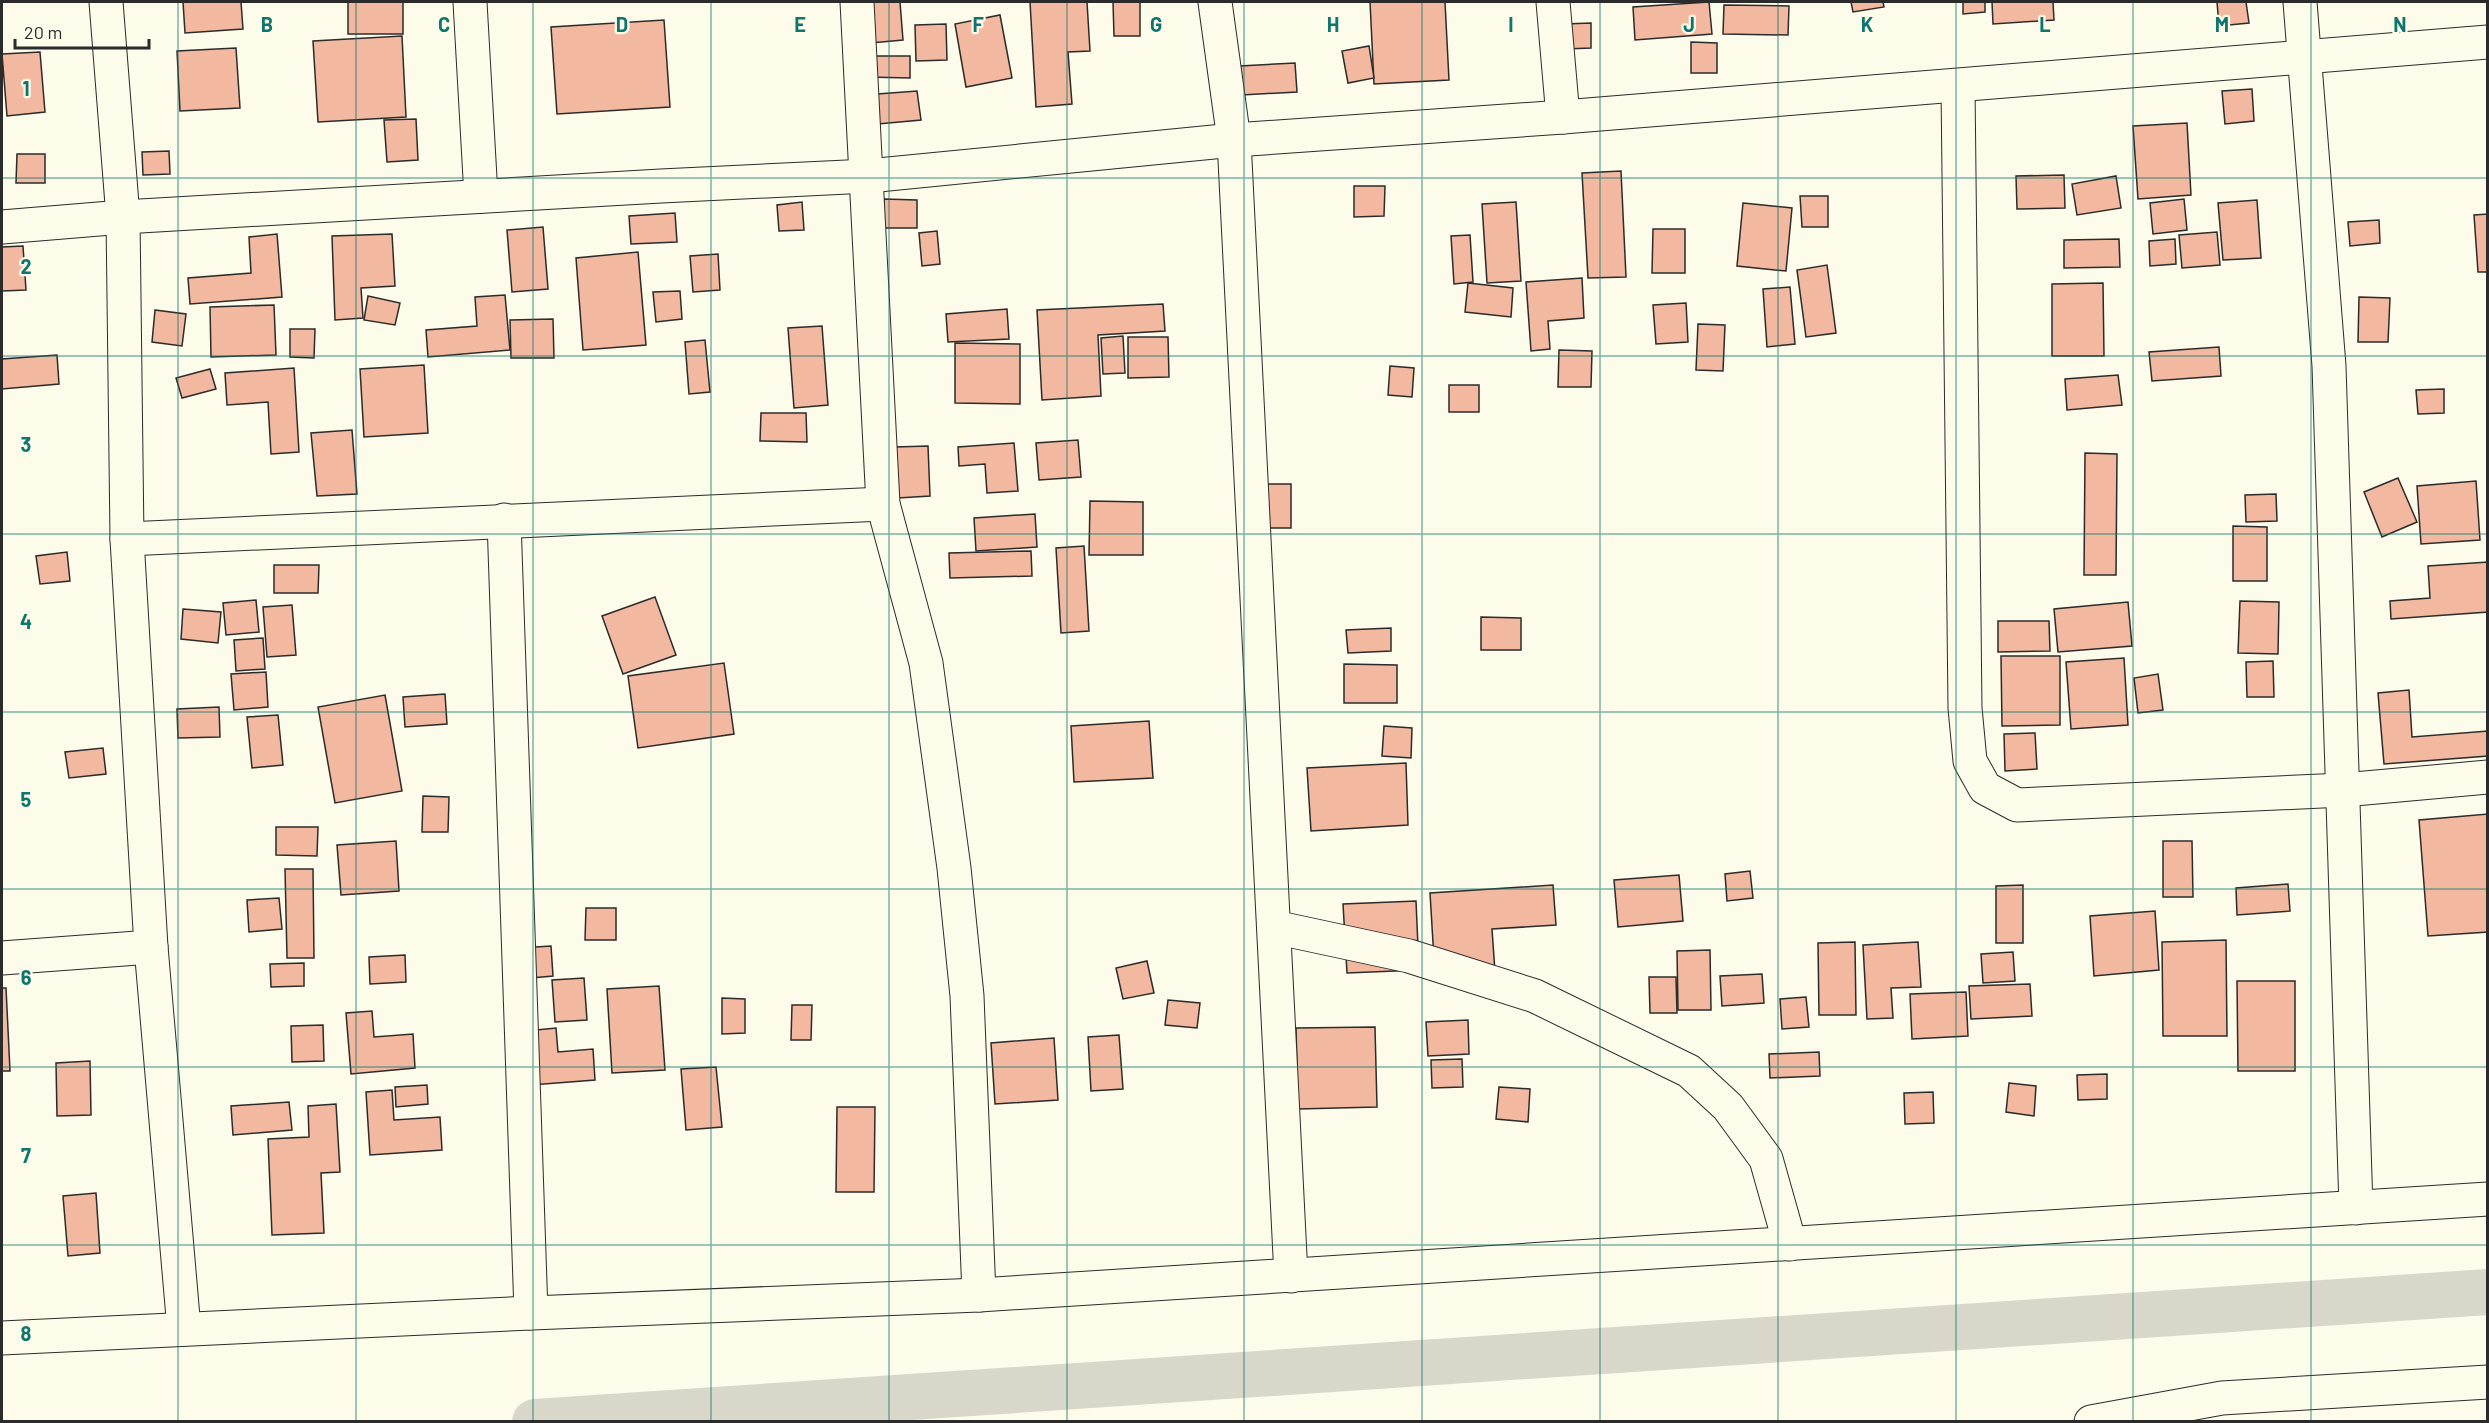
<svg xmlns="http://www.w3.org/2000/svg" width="2489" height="1423" font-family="Barlow,sans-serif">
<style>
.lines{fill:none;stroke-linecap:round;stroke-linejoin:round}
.canal{stroke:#d8d7c9;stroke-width:46}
.building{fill:#f2b8a0;stroke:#2b2b2b;stroke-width:1.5}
.minor-casing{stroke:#2b2b2b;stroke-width:35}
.minor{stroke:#fdfbea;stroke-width:33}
.grid{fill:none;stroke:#0f766e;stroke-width:1.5;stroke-opacity:0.55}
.grid-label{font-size:20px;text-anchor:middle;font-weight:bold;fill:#0f766e;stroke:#fdfbea;stroke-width:4.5;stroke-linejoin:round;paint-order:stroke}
</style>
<rect width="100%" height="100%" fill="#fdfbea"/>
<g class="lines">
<!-- canal -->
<path class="canal" d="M535 1422 2488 1292"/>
</g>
<!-- building -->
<g class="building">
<path d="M183 2H241L243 29 185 33Z"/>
<rect x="348" y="2" width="55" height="32"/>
<path d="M868 2H900L903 40 871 43Z"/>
<path d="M1030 2H1087L1090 51 1068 52 1072 104 1036 107Z"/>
<path d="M1113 2H1140V36H1114Z"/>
<path d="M1370 2H1445L1449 80 1374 84Z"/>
<path d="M1709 2 1712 34 1635 40 1633 7Z"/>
<path d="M1851 2H1883L1884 7 1853 12Z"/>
<path d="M1963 2H1985V12L1963 14Z"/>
<path d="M1992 2H2053L2054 20 1993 24Z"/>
<path d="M2217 2H2246L2249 23 2219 26Z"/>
<path d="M1724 5 1789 6 1788 35 1723 34Z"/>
<path d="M1000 15 1012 78 966 87 955 24Z"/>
<path d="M664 20 670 107 557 114 551 27Z"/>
<path d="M1591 23V48L1565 49 1564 24Z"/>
<path d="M946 24 947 60 916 61 915 25Z"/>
<path d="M402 36 406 117 318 122 313 41Z"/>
<path d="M1691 42 1717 43V73H1691Z"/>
<path d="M1369 46 1374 78 1348 83 1342 51Z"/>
<path d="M236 48 240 108 180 111 177 51Z"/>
<path d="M40 52 45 112 7 116 2 54Z"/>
<path d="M867 56H910V78L867 77Z"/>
<path d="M1295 63 1297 92 1242 95 1240 66Z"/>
<path d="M2252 89 2254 121 2225 124 2222 91Z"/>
<path d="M917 91 921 120 867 125 864 95Z"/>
<path d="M416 119 418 160 387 162 384 120Z"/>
<path d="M2187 123 2191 195 2138 199 2133 126Z"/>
<path d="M169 151 170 174 143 175 142 152Z"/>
<path d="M17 154H45V183H16Z"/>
<path d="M1621 171 1626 277 1588 278 1582 173Z"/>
<path d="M2064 175 2065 208 2017 209 2016 176Z"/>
<path d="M2116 176 2121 208 2077 215 2072 184Z"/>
<path d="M1354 186H1385L1384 216 1354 217Z"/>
<path d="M1800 196H1828V227H1802Z"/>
<path d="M884 199 917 200V228H883Z"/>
<path d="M2184 199 2187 230 2153 234 2150 203Z"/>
<path d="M2257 200 2261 258 2223 260 2218 203Z"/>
<path d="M802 202 804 230 779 231 777 205Z"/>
<path d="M1516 202 1521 281 1487 283 1482 204Z"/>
<path d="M1743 203 1792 208 1786 271 1737 266Z"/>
<path d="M675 213 677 242 631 244 629 216Z"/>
<path d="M2488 214V272H2478L2474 215Z"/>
<path d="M2379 220 2380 243 2350 246 2348 222Z"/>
<path d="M543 227 548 289 512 292 507 230Z"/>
<path d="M1653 229H1685V273H1652Z"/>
<path d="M937 231 940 264 922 266 919 233Z"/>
<path d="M2217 232 2220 265 2182 268 2179 235Z"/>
<path d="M277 234 282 297 190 304 188 278 251 273 249 237Z"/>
<path d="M392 234 395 286 361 288 363 318 335 320 332 236Z"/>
<path d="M1470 235 1473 282 1454 284 1451 236Z"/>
<path d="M2119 239 2120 267 2064 268V240Z"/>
<path d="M2175 239 2176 264 2150 266 2149 241Z"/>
<path d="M23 246 26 290 2 291V247Z"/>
<path d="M638 252 646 345 583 350 576 258Z"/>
<path d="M718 254 720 290 693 292 690 256Z"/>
<path d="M1827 265 1836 333 1806 337 1797 270Z"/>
<path d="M1582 278 1584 318 1548 321 1550 349 1531 351 1526 282Z"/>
<path d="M1468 283 1513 288 1511 317 1465 312Z"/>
<path d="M2103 283 2104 356H2052V284Z"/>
<path d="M1790 287 1795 344 1767 347 1763 289Z"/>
<path d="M680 291 682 319 656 322 653 292Z"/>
<path d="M505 295 510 350 428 357 426 330 477 326 475 297Z"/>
<path d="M368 296 400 303 395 325 364 320Z"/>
<path d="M2359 297 2390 298 2388 342H2358Z"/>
<path d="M1686 303 1688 342 1656 344 1653 305Z"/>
<path d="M1163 304 1165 331 1098 335 1101 396 1042 400 1037 310Z"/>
<path d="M274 305 276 355 211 357 210 307Z"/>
<path d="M1007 309 1009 339 948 342 946 314Z"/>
<path d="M155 310 186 314 182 346 152 342Z"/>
<path d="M553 319 554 358H511L510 320Z"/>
<path d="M1698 324 1725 325 1723 371 1696 370Z"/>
<path d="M822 326 828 405 794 408 788 328Z"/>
<path d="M290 329H315L314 358 290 357Z"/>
<path d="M1123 336 1125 373 1103 374 1101 338Z"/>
<path d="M1128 337H1168L1169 377 1128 378Z"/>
<path d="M705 340 710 392 689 394 685 342Z"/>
<path d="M955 343 1020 344V404L955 403Z"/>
<path d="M2219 347 2221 376 2152 381 2149 352Z"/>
<path d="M1559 350 1592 351 1591 387H1558Z"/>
<path d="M57 355 59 384 2 389V359Z"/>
<path d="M424 365 428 433 364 437 360 369Z"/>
<path d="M1390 366 1414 368 1412 397 1388 395Z"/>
<path d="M294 368 299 452 271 454 268 402 227 405 225 373Z"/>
<path d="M210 369 216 389 182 398 176 378Z"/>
<path d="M2118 375 2122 405 2067 410 2065 379Z"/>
<rect x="1449" y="385" width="30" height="27"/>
<path d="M2444 389V413L2418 414 2416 390Z"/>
<path d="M761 413H806L807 442 760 441Z"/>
<path d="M352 430 357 494 317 496 311 433Z"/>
<path d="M1078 440 1081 477 1039 480 1036 443Z"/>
<path d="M1014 443 1018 491 987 493 985 464 959 466 958 447Z"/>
<path d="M928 446 930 496 898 498 895 447Z"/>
<path d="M2085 453 2117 454 2116 575H2084Z"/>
<path d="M2398 478 2417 522 2382 537 2364 492Z"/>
<path d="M2476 481 2480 540 2421 544 2417 486Z"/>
<rect x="1266" y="484" width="25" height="44"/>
<path d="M2276 494 2277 521 2246 522 2245 495Z"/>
<path d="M1090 501 1143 502V555H1089Z"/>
<path d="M1035 514 1037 547 976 551 974 518Z"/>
<path d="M2233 526 2267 527V581H2233Z"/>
<path d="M1084 546 1089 631 1061 633 1056 548Z"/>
<path d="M1031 551 1032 576 950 578 949 553Z"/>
<path d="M67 552 70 581 40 584 36 556Z"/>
<path d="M2488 562V612L2391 619 2390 601 2430 598 2428 566Z"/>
<path d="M274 565H319L318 593H274Z"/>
<path d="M655 597 676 655 623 674 602 616Z"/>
<path d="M256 600 259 632 226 635 223 603Z"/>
<path d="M2240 601 2279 602 2278 654 2238 653Z"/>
<path d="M2128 602 2132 646 2058 652 2054 609Z"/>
<path d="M292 605 296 655 267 657 263 607Z"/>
<path d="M183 609 221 612 218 643 181 639Z"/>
<path d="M1481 617 1521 618V650H1481Z"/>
<path d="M1998 621H2049L2050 651 1998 652Z"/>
<path d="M1391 628V651L1348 653 1346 630Z"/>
<path d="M263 638 265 669 236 671 234 640Z"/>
<path d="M2001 656H2060V725L2002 726Z"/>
<path d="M2124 658 2128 725 2071 729 2066 662Z"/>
<path d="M2273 661 2274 697H2247L2246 662Z"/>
<path d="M724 663 734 734 638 748 628 676Z"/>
<path d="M1344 664 1397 665V703H1344Z"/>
<path d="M266 672 268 707 234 710 231 674Z"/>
<path d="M2158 674 2163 710 2138 713 2134 678Z"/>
<path d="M2409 690 2412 737 2488 731V756L2384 764 2378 693Z"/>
<path d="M445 694 447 724 405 727 403 697Z"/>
<path d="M385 695 402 791 335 803 318 707Z"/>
<path d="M219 707 220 737 178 738 177 709Z"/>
<path d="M278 715 283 765 252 768 247 717Z"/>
<path d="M1149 721 1153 778 1074 782 1071 726Z"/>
<path d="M1384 726 1412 728 1411 758 1382 756Z"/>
<path d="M2035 733 2037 769 2005 771 2004 734Z"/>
<path d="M103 748 106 774 69 778 65 752Z"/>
<path d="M1406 763 1408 825 1311 831 1307 768Z"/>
<path d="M423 796 449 797 448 832H422Z"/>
<path d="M2488 814V932L2428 936 2419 820Z"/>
<path d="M276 827H318L317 856 276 855Z"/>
<path d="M396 841 399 891 341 895 337 845Z"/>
<path d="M2163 841H2192L2193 897H2163Z"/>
<path d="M285 869H313L314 958H287Z"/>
<path d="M1750 871 1753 898 1727 901 1725 874Z"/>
<path d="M1679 875 1683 921 1618 927 1614 880Z"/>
<path d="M2288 884 2290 911 2237 915 2236 888Z"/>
<path d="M1553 885 1556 925 1492 929 1495 972 1435 976 1430 893Z"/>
<path d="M2023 885V943H1996V886Z"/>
<path d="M279 898 282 929 249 932 247 900Z"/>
<path d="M1416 901 1419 970 1347 973 1343 904Z"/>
<path d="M586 908H616V940H585Z"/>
<path d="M2155 911 2159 970 2094 976 2090 916Z"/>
<path d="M2226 940 2227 1036H2163L2162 942Z"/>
<path d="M1855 942 1856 1015H1819L1818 943Z"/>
<path d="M1918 942 1921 987 1891 988 1893 1018 1867 1019 1863 945Z"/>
<path d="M551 946 553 976 520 979 519 948Z"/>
<path d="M1710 950 1711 1010H1678L1677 951Z"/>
<path d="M2013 952 2015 981 1983 983 1981 954Z"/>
<path d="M405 955 406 982 370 984 369 957Z"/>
<path d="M1147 961 1154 993 1123 999 1116 968Z"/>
<path d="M304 963V986L271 987 270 964Z"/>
<path d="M1762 974 1764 1003 1722 1006 1720 976Z"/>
<path d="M1649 977H1676L1677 1013H1650Z"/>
<path d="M584 978 587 1020 555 1022 552 980Z"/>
<path d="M2237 981H2295V1071H2238Z"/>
<path d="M2030 984 2032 1016 1971 1019 1969 986Z"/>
<path d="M659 986 665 1070 612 1073 607 989Z"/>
<path d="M2 988H6L10 1071H2Z"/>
<path d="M1966 992 1968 1036 1912 1039 1910 994Z"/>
<path d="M1806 997 1809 1027 1782 1029 1780 999Z"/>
<path d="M722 998 745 999V1033L722 1034Z"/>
<path d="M1168 1000 1200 1003 1197 1028 1165 1025Z"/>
<path d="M792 1005H812L811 1040H791Z"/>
<path d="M372 1011 374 1037 413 1034 415 1068 351 1074 346 1013Z"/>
<path d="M1468 1020 1469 1054 1428 1056 1426 1022Z"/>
<path d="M323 1025 324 1061 292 1062 291 1026Z"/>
<path d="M1375 1027 1377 1107 1298 1109 1296 1028Z"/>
<path d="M556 1028 558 1052 593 1049 595 1080 531 1085 526 1031Z"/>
<path d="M1119 1035 1123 1089 1091 1091 1088 1037Z"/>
<path d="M1054 1038 1058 1100 995 1104 991 1043Z"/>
<path d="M1819 1052 1820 1076 1770 1078 1769 1054Z"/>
<path d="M1462 1059 1463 1087 1432 1088 1431 1060Z"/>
<path d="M90 1061 91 1115 57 1116 56 1063Z"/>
<path d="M716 1067 722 1127 686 1130 681 1069Z"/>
<path d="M2107 1074V1099L2078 1100 2077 1075Z"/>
<path d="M2009 1083 2036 1086 2034 1116 2006 1112Z"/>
<path d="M427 1085 428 1104 396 1107 395 1087Z"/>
<path d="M1499 1087 1530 1089 1528 1122 1496 1119Z"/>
<path d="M392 1090 394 1120 440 1117 442 1150 370 1155 366 1092Z"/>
<path d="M1933 1092 1934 1123 1905 1124 1904 1093Z"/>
<path d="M289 1102 292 1130 233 1135 231 1106Z"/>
<path d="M336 1104 340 1172 321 1173 324 1233 272 1235 268 1139 309 1137 308 1106Z"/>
<path d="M837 1107H875L874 1192H836Z"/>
<path d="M96 1193 100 1253 68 1256 63 1196Z"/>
</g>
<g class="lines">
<!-- minor casing -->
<g class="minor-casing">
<g id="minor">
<path d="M106 2 123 217 127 539 151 947 184 1329"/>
<path d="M470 2 481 196"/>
<path d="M857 2 883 504 926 663 954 868 967 996 979 1295"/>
<path d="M1215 2 1234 140 1291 1276"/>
<path d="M1553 2 1563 117"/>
<path d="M2300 2 2329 366 2356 1208"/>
<path d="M1958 86 1965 708 1970 761 1985 788 2017 805 2343 790 2488 777"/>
<path d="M2 227 123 217 661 186 868 176 1234 140 1563 117 2488 42"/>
<path d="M504 520 531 1313"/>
<path d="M127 539 883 504"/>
<path d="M1274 927 1409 956 1535 996 1689 1071 1728 1107 1766 1159 1790 1244"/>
<path d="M2 958 151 947"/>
<path d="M2 1338 531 1313 979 1295 2488 1199"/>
<path d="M2091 1422 2222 1398 2488 1382"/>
</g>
</g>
<!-- minor -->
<use href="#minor" class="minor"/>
</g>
<!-- grid -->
<path class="grid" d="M178 2V1422M356 2V1422M533 2V1422M711 2V1422M889 2V1422M1067 2V1422M1244 2V1422M1422 2V1422M1600 2V1422M1778 2V1422M1956 2V1422M2133 2V1422M2311 2V1422M2 178H2488M2 356H2488M2 534H2488M2 712H2488M2 889H2488M2 1067H2488M2 1245H2488"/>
<g class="grid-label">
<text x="267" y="32">B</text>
<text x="444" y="32">C</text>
<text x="622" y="32">D</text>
<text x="800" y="32">E</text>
<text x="978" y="32">F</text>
<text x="1156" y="32">G</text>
<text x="1333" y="32">H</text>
<text x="1511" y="32">I</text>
<text x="1689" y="32">J</text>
<text x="1867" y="32">K</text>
<text x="2045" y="32">L</text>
<text x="2222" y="32">M</text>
<text x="2400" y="32">N</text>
<text x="26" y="96">1</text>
<text x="26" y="274">2</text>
<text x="26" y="452">3</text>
<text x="26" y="629">4</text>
<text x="26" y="807">5</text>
<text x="26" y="985">6</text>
<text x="26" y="1163">7</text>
<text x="26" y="1341">8</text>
</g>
<!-- border -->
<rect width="2489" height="1423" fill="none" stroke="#2b2b2b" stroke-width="6"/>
<!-- scale -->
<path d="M15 39v9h134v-9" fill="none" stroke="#2b2b2b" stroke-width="3"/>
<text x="24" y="39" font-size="18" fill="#2b2b2b" stroke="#fdfbea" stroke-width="4.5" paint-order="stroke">20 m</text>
</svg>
